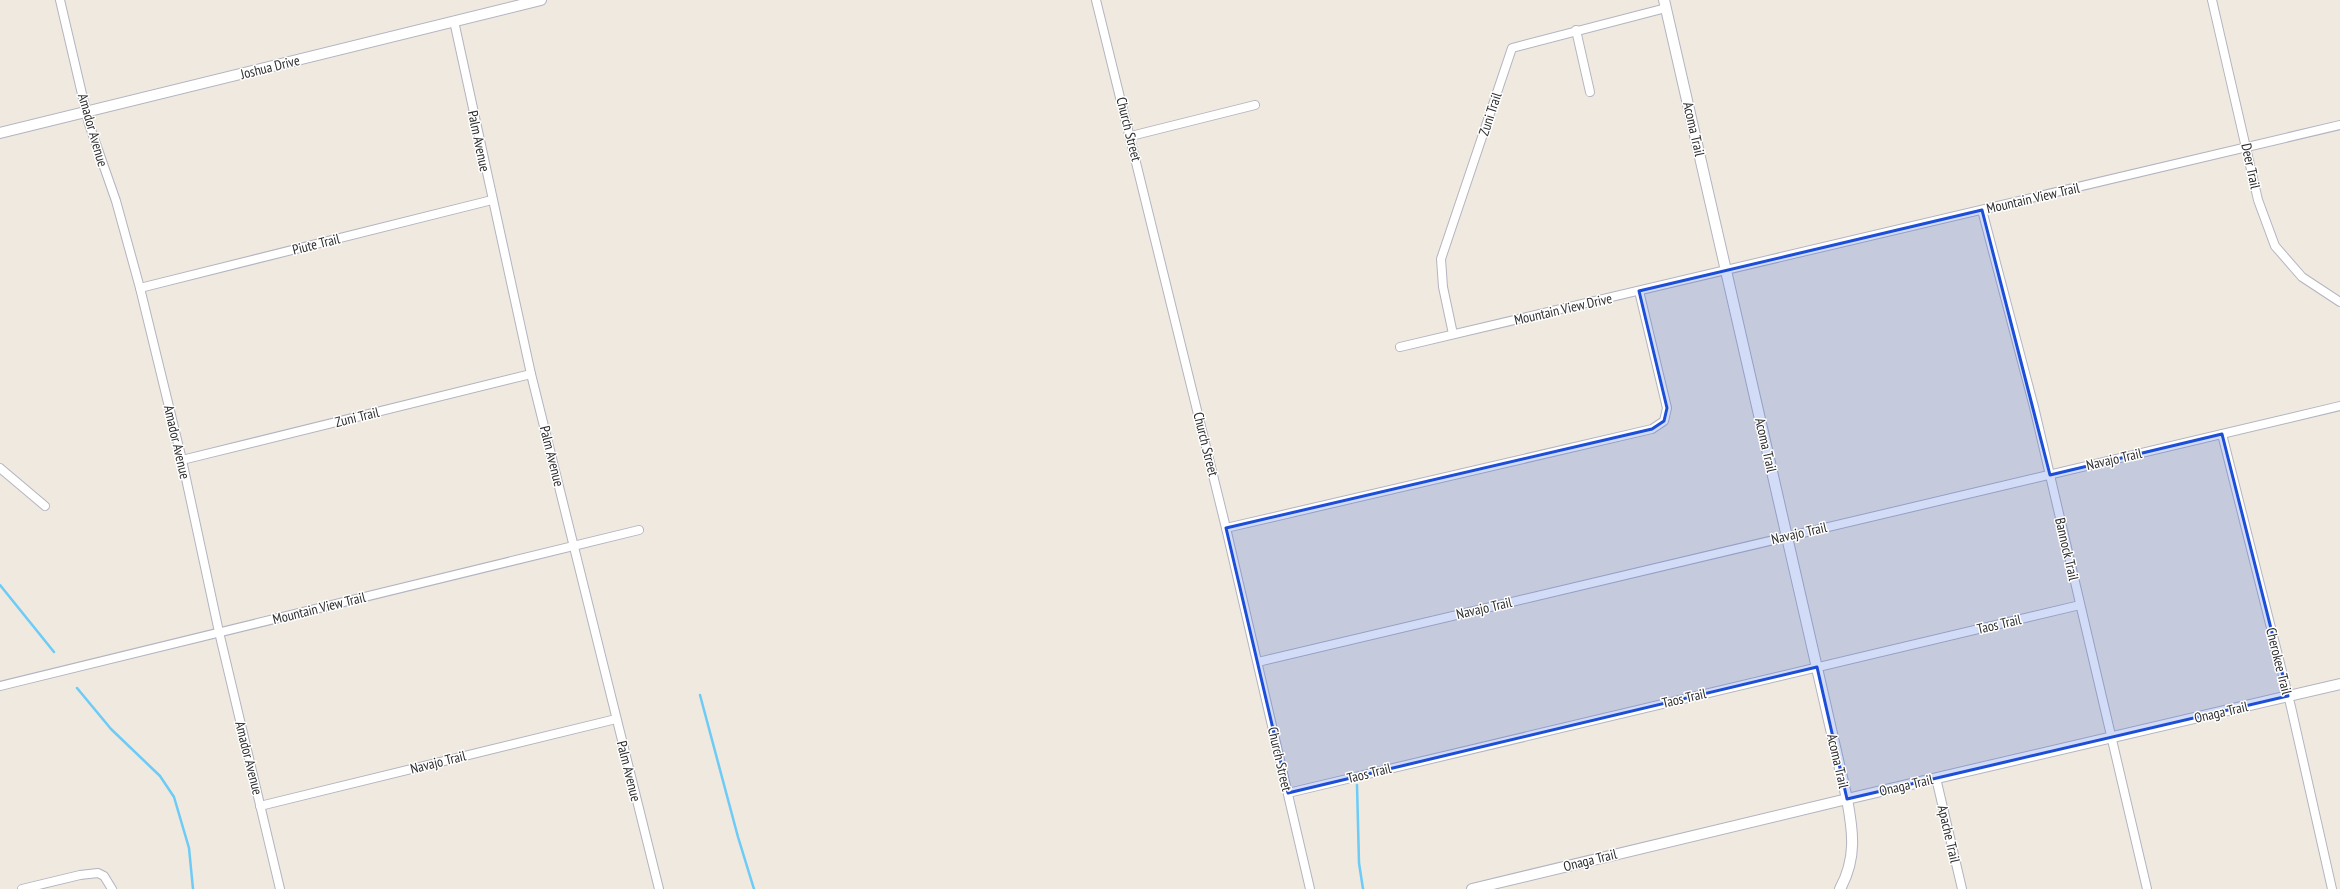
<svg xmlns="http://www.w3.org/2000/svg" width="2340" height="889" font-family="'PT Sans Narrow',sans-serif">
<style>
.lines{fill:none;stroke-linecap:round;stroke-linejoin:round}
.stream{stroke:#6ccbf7;stroke-width:2.5}
.minor-casing{stroke:#b3b4c1;stroke-width:10}
.tertiary-casing{stroke:#b3b4c1;stroke-width:12}
.minor{stroke:#fff;stroke-width:8}
.tertiary{stroke:#fff;stroke-width:10}
.marked{fill:#1d4ed8;fill-opacity:0.2;stroke:#1d4ed8;stroke-width:3;stroke-linejoin:round}
.labels{text-anchor:middle;stroke-width:3;stroke-linejoin:round;paint-order:stroke}
.street-label{font-size:14px;fill:#2d2d2d;stroke:#fff}
</style>
<rect width="100%" height="100%" fill="#efe9df"/>
<g class="lines">
<!-- stream -->
<g class="stream">
<path d="M0 585 54 652"/>
<path d="M77 688 111 729 160 776 174 797 189 848 193 889"/>
<path d="M700 695 738 837 754 889"/>
<path d="M1357 785 1359 863 1363 889"/>
</g>
<!-- minor casing -->
<g class="minor-casing">
<g id="minor">
<path d="M60 0 89 124 116 201 140 288 182 460 219 632 280 889"/>
<path d="M1096 0 1226 528 1310 889"/>
<path d="M2212 0 2258 200 2275 246 2302 277 2340 302"/>
<path d="M454 21 531 374 659 889"/>
<path d="M1576 30 1590 92"/>
<path d="M1131 136 1255 105"/>
<path d="M1982 210 2034 407 2147 889"/>
<path d="M140 288 492 200"/>
<path d="M1453 334 1443 287 1441 259 1512 48 1666 8"/>
<path d="M1400 347 2340 125"/>
<path d="M2222 434 2291 707 2332 889"/>
<path d="M182 460 531 374"/>
<path d="M0 468 45 506"/>
<path d="M1226 528 1652 429 1664 421 1667 408 1639 291"/>
<path d="M1258 662 2340 406"/>
<path d="M0 686 639 530"/>
<path d="M1936 778 1962 889"/>
<path d="M1288 793 2080 605"/>
<path d="M260 806 616 719"/>
<path d="M22 889 80 875 98 873 104 876 112 889"/>
</g>
</g>
<!-- tertiary casing -->
<g class="tertiary-casing">
<g id="tertiary">
<path d="M1664 0 1847 799C1853 831 1857 858 1840 889"/>
<path d="M0 133 541 0"/>
<path d="M1472 889 1847 799 2340 684"/>
</g>
</g>
<!-- minor -->
<use href="#minor" class="minor"/>
<!-- tertiary -->
<use href="#tertiary" class="tertiary"/>
</g>
<!-- marked area -->
<path class="marked" d="M1982 210 2050 475 2222 434 2288 696 1847 799 1817 667 1288 793 1226 528 1652 429 1664 421 1667 408 1639 291Z"/>
<g class="labels">
<!-- street labels -->
<g class="street-label">
<text transform="translate(270 67) rotate(-14)" y="5">Joshua Drive</text>
<text transform="translate(1490 114) rotate(-72)" y="5">Zuni Trail</text>
<text transform="translate(1129 129) rotate(76)" y="5">Church Street</text>
<text transform="translate(1694 129) rotate(77)" y="5">Acoma Trail</text>
<text transform="translate(93 130) rotate(74)" y="5">Amador Avenue</text>
<text transform="translate(479 141) rotate(78)" y="5">Palm Avenue</text>
<text transform="translate(2251 166) rotate(78)" y="5">Deer Trail</text>
<text transform="translate(2033 198) rotate(-13)" y="5">Mountain View Trail</text>
<text transform="translate(316 244) rotate(-14)" y="5">Piute Trail</text>
<text transform="translate(1563 309) rotate(-13)" y="5">Mountain View Drive</text>
<text transform="translate(357 417) rotate(-14)" y="5">Zuni Trail</text>
<text transform="translate(177 442) rotate(77)" y="5">Amador Avenue</text>
<text transform="translate(1206 444) rotate(76)" y="5">Church Street</text>
<text transform="translate(1766 445) rotate(77)" y="5">Acoma Trail</text>
<text transform="translate(552 456) rotate(76)" y="5">Palm Avenue</text>
<text transform="translate(2114 459) rotate(-13)" y="5">Navajo Trail</text>
<text transform="translate(1799 533) rotate(-13)" y="5">Navajo Trail</text>
<text transform="translate(2067 549) rotate(77)" y="5">Bannock Trail</text>
<text transform="translate(319 608) rotate(-14)" y="5">Mountain View Trail</text>
<text transform="translate(1484 608) rotate(-13)" y="5">Navajo Trail</text>
<text transform="translate(1999 624) rotate(-13)" y="5">Taos Trail</text>
<text transform="translate(2279 661) rotate(76)" y="5">Cherokee Trail</text>
<text transform="translate(1684 698) rotate(-13)" y="5">Taos Trail</text>
<text transform="translate(2221 712) rotate(-13)" y="5">Onaga Trail</text>
<text transform="translate(249 758) rotate(76)" y="5">Amador Avenue</text>
<text transform="translate(1280 759) rotate(77)" y="5">Church Street</text>
<text transform="translate(1838 761) rotate(77)" y="5">Acoma Trail</text>
<text transform="translate(438 762) rotate(-14)" y="5">Navajo Trail</text>
<text transform="translate(629 771) rotate(76)" y="5">Palm Avenue</text>
<text transform="translate(1369 773) rotate(-14)" y="5">Taos Trail</text>
<text transform="translate(1906 785) rotate(-13)" y="5">Onaga Trail</text>
<text transform="translate(1949 834) rotate(77)" y="5">Apache Trail</text>
<text transform="translate(1590 860) rotate(-14)" y="5">Onaga Trail</text>
</g>
</g>
</svg>
